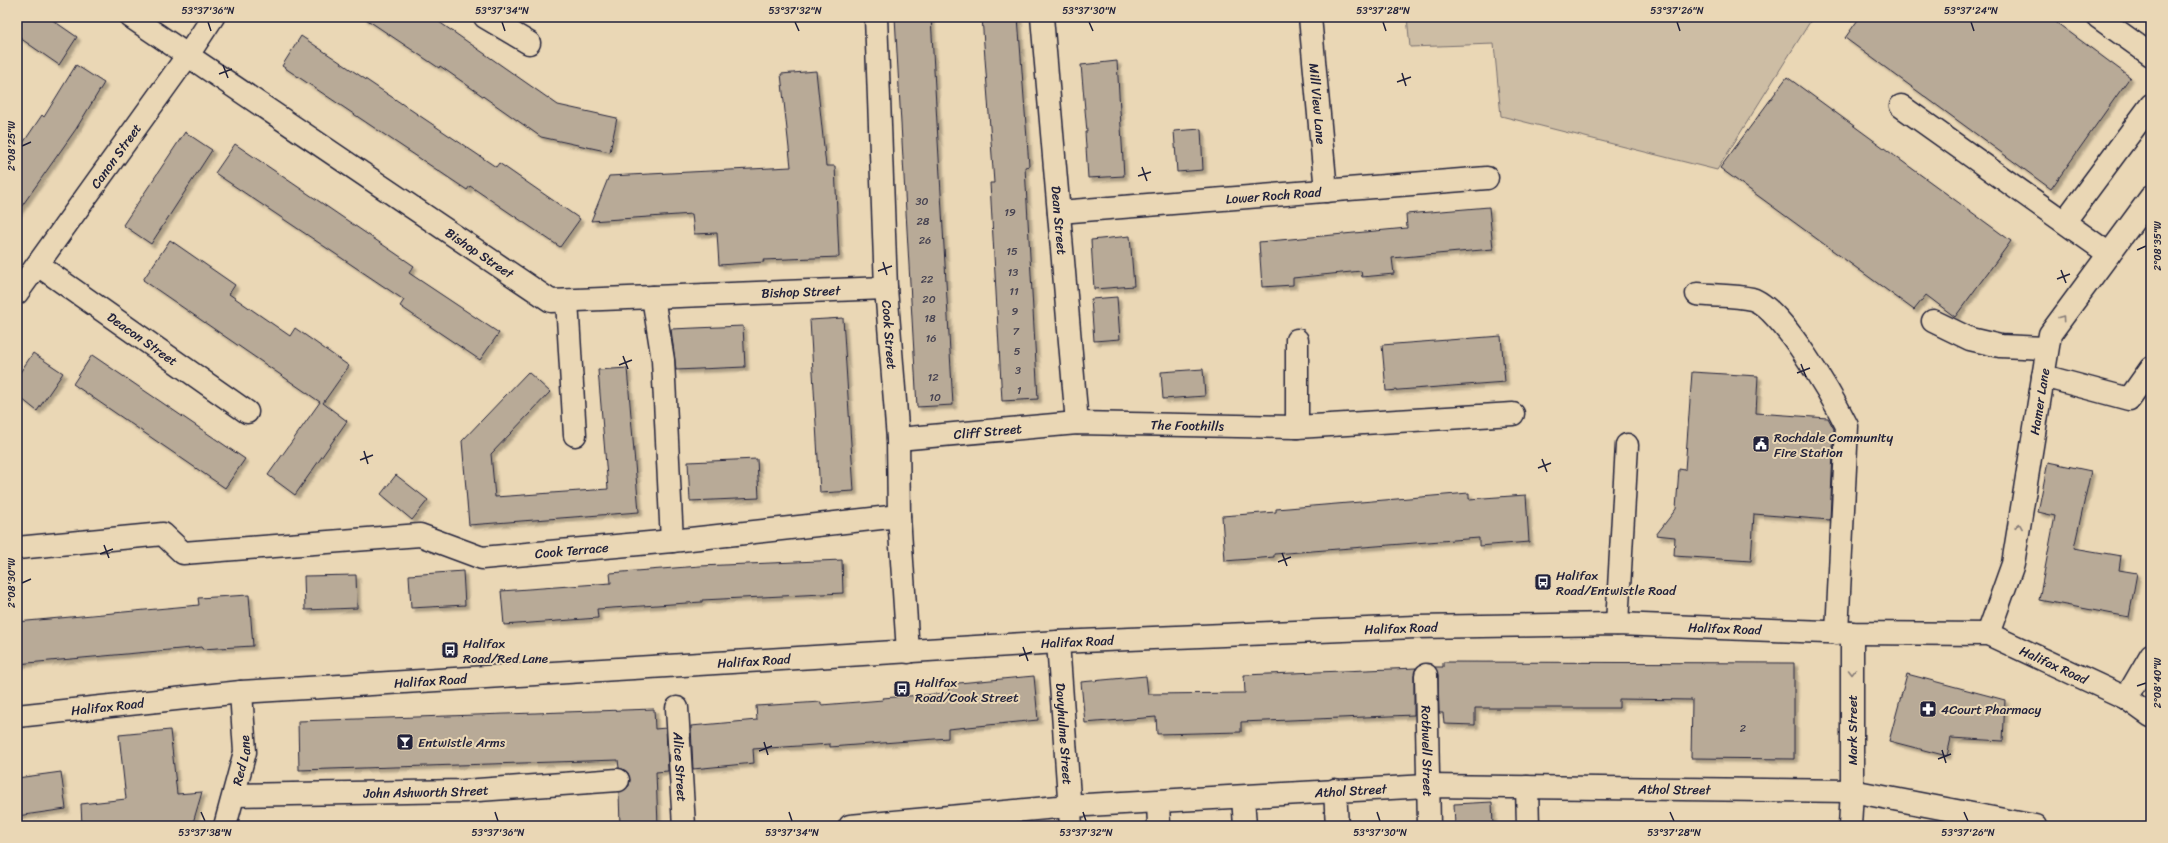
<svg xmlns="http://www.w3.org/2000/svg" width="2168" height="843" font-family="Sriracha,sans-serif">
<style>
.green{fill:#cdbda4;stroke:#787070}
.building{fill:#b8aa97;stroke:#22223b;filter:url(#shadow)}
.lines{fill:none;stroke-linecap:round;stroke-linejoin:round}
.minor-casing{stroke:#22223b;stroke-width:25}
.major-casing{stroke:#22223b;stroke-width:25}
.highway-casing{stroke:#22223b;stroke-width:25}
.minor{stroke:#ead7b5;stroke-width:22}
.major{stroke:#ead7b5;stroke-width:22}
.highway{stroke:#ead7b5;stroke-width:22}
.oneway{stroke:#867c78}
.ticks{fill:none;stroke:#22223b;stroke-width:1.5}
.labels{text-anchor:middle;stroke-width:4;stroke-linejoin:round;paint-order:stroke}
.number-label{font-size:11px;fill:#484452}
.street-label{font-size:13px;fill:#22223b;stroke:#ead7b5}
.poi-label{font-size:13px;fill:#22223b;stroke:#ead7b5;text-anchor:start}
.neatline{fill:none;stroke:#22223b;stroke-width:1.5}
.ticks-label{font-size:10px;text-anchor:middle;fill:#22223b}
</style>
<defs>
<filter id="shadow"><feDropShadow dx="3.5" dy="3.5" stdDeviation="1" flood-color="#0004"/></filter>
</defs>
<rect width="100%" height="100%" fill="#ead7b5"/>
<filter id="ink" filterUnits="userSpaceOnUse"><feTurbulence type="fractalNoise" baseFrequency=".025" numOctaves="2"/><feDisplacementMap in="SourceGraphic" scale="8" xChannelSelector="R" yChannelSelector="G"/><feConvolveMatrix kernelMatrix="1 2 1 2 8 2 1 2 1" color-interpolation-filters="sRGB"/></filter>
<g filter="url(#ink)">
<!-- green -->
<path class="green" d="M1407 17H1813L1717 170 1501 116 1494 44 1410 47Z"/>
<!-- building -->
<g class="building">
<path d="M17 17H48L77 37 59 65 17 36Z"/>
<path d="M363 17H432L558 105 617 118 610 152 541 137 440 66 439 68Z"/>
<path d="M895 17H931L953 405 917 407Z"/>
<path d="M982 17H1018L1029 166 1025 167 1038 399 1002 401 990 183H994Z"/>
<path d="M1860 17H2049L2130 77 2051 189 1845 38Z"/>
<path d="M301 36 496 167 499 163 580 219 560 247 470 186 467 190 282 66Z"/>
<path d="M1117 61 1124 176 1088 178 1085 132H1087L1081 65Z"/>
<path d="M76 65 104 83 76 129 17 213V152L42 115 44 117Z"/>
<path d="M816 71 826 166H835L839 257 763 260 764 262 719 265 717 233 694 234 692 214 591 221 609 176 791 167 781 74Z"/>
<path d="M1787 77 2011 241 1955 317 1926 295 1914 310 1720 168Z"/>
<path d="M1201 129 1203 170 1177 172 1174 131Z"/>
<path d="M185 132 212 150 151 244 123 225Z"/>
<path d="M235 144 414 266 409 273 499 333 480 360 400 306 404 300 215 173Z"/>
<path d="M1489 207 1493 249 1392 258 1394 274 1362 277 1361 271 1293 278V285L1262 287 1259 242 1407 228 1406 214Z"/>
<path d="M1130 236 1134 286 1094 289 1091 240Z"/>
<path d="M170 240 235 285 229 294 290 336 295 328 349 366 323 403 347 421 295 495 268 475 320 402 143 280Z"/>
<path d="M1117 297 1120 339 1094 341 1091 299Z"/>
<path d="M843 318 854 491 820 493 810 320Z"/>
<path d="M743 326 745 367 676 370 671 329Z"/>
<path d="M1501 336 1505 382 1386 391 1382 345Z"/>
<path d="M33 353 63 373 37 411 17 395V377Z"/>
<path d="M92 355 245 459 225 488 73 384Z"/>
<path d="M627 368 639 512 469 525 462 441 528 372 550 392 491 454 495 497 608 489 598 370Z"/>
<path d="M1203 369 1205 396 1163 399 1161 372Z"/>
<path d="M1692 372 1758 376 1756 413 1828 418 1834 429 1830 520 1754 514 1751 561 1674 556 1675 537 1656 535 1676 509 1679 469 1685 470Z"/>
<path d="M757 459 759 498 690 501 688 462Z"/>
<path d="M2048 462 2091 471 2074 548 2121 556 2119 570 2137 573 2129 617 2039 600 2055 516 2038 512Z"/>
<path d="M396 475 428 500 412 520 381 494Z"/>
<path d="M1469 493V499L1526 495 1529 542 1479 546V538L1274 554V557L1225 561 1222 516 1276 512V509Z"/>
<path d="M842 560 843 593 702 600V602L597 609 598 618 504 625 501 591 611 583 610 573 700 566Z"/>
<path d="M463 571 465 605 411 608 409 575Z"/>
<path d="M356 575 357 608 305 610 304 576Z"/>
<path d="M249 595 253 646 202 649V647L17 664V622L199 605 198 598Z"/>
<path d="M1443 662 1794 663V759L1691 758 1692 700 1619 699V708H1475V725L1444 724 1443 713H1439L1438 675 1435 667H1443Z"/>
<path d="M1416 668 1414 675V715L1241 722V732L1157 734 1156 717 1085 723 1081 682 1146 676 1148 694 1245 693 1244 675Z"/>
<path d="M1907 674 2005 700 2003 741 1951 738 1947 756 1889 741Z"/>
<path d="M1034 676 1038 720 948 729V738L830 747V744L753 749 754 763 693 769 691 726 757 720 756 706 821 702V705L883 700 882 698 949 693 948 684Z"/>
<path d="M654 709 655 729 666 728 668 771 656 772 658 826H620L619 792 629 786 630 780 628 773 619 768 618 760 299 770 298 721Z"/>
<path d="M170 730 177 794 202 792 192 826H82L81 804 126 799 119 735Z"/>
<path d="M61 772 66 809 17 816V778Z"/>
<path d="M1492 802 1493 826H1455L1454 804Z"/>
</g>
<g class="lines">
<!-- minor casing -->
<g class="minor-casing">
<g id="minor">
<path id="s1" d="M131 17 551 301 886 288"/>
<path d="M485 17 529 43"/>
<path id="s2" d="M876 17 886 288 898 439 899 516 908 652"/>
<path id="s3" d="M1042 17 1077 423"/>
<path id="s4" d="M1310 17 1326 191"/>
<path d="M2098 17 2151 55"/>
<path d="M1901 106 2109 254"/>
<path id="s5" d="M1059 212 1487 178"/>
<path d="M2065 221 2151 105"/>
<path id="s6" d="M38 265 247 412"/>
<path id="s7" d="M17 293 188 55 213 17"/>
<path d="M1697 294C1714 296 1735 295 1752 299 1781 307 1833 398 1847 426L1837 633"/>
<path d="M653 297 663 360 672 541"/>
<path d="M567 301 575 435"/>
<path d="M1933 321 1970 339 2000 346 2047 348"/>
<path d="M2043 376 2129 399 2151 368"/>
<path d="M1297 427V340"/>
<path id="s8" d="M898 439 1077 423 1297 427 1513 414"/>
<path id="s9" d="M17 548 163 534 183 553 420 535 482 558 672 541 899 516"/>
<path d="M1617 624 1627 445"/>
<path id="s10" d="M1988 634 2013 564 2050 334 2151 197"/>
<path id="s11" d="M1058 642 1071 826"/>
<path id="s12" d="M1426 675 1429 826"/>
<path id="s13" d="M677 708 684 826"/>
<path d="M1527 787 1528 826"/>
<path d="M1335 790 1337 826"/>
<path id="s14" d="M235 795 464 791 618 780"/>
<path d="M1243 797 1245 826"/>
<path d="M1158 802 1159 826"/>
<path id="s15" d="M225 826 245 752 241 692"/>
<path id="s16" d="M850 826 1069 806 1427 786 1852 791 2035 826"/>
<path d="M1850 826 1852 791V633"/>
</g>
</g>
<!-- major casing -->
<g class="major-casing">
<path id="major" d="M2126 698 2151 655"/>
</g>
<!-- highway casing -->
<g class="highway-casing">
<g id="highway">
<path id="s17" d="M17 716 241 692 1058 642 1415 627 1617 624 1852 633 1988 634 2126 698 2151 716"/>
</g>
</g>
<!-- minor -->
<use href="#minor" class="minor"/>
<!-- major -->
<use href="#major" class="major"/>
<!-- highway -->
<use href="#highway" class="highway"/>
</g>
<!-- one-way arrows -->
<defs><path id="oneway-chevron" d="M-2-3.5L2.5 0L-2 3.5" fill="none" stroke-width="1.6" stroke-linecap="round" stroke-linejoin="round"/></defs>
<g class="oneway">
<use href="#oneway-chevron" transform="translate(2062 318) rotate(-54)"/>
<use href="#oneway-chevron" transform="translate(2019 526) rotate(-81)"/>
<use href="#oneway-chevron" transform="translate(1852 672) rotate(90)"/>
</g>
</g>
<!-- ticks -->
<path class="ticks" d="M208 22 211 31M502 22 505 31M795 22 799 31M1089 22 1093 31M1383 22 1386 31M1677 22 1680 31M1971 22 1974 31M223 65 228 78M1402 73 1406 86M219 74 232 69M1397 82 1411 77M22 146 31 142M1142 167 1147 181M1138 176 1151 172M2137 250 2146 246M883 262 887 275M2061 270 2066 283M878 271 892 266M2057 279 2070 274M623 356 628 369M1801 364 1806 377M619 365 632 360M1797 373 1810 368M364 451 368 464M1542 459 1547 472M360 460 373 455M1538 468 1551 463M104 545 109 558M1282 553 1287 566M100 554 113 549M1278 562 1291 557M22 583 31 579M1023 647 1028 661M1019 656 1032 652M2137 686 2146 683M764 742 768 755M1942 750 1946 763M759 751 772 746M1938 759 1951 754M201 812 205 821M495 812 498 821M789 812 792 821M1083 812 1086 821M1377 812 1380 821M1670 812 1674 821M1964 812 1968 821"/>
<!-- icons -->
<defs>
<g id="civic-square" transform="scale(0.9)"><rect x="-9" y="-9" width="18" height="18" rx="4" fill="#22223b" stroke="#ead7b5"/><path d="M-.6-6.5H3V-4.5H.6V-3L4-1V1h2V6H-6V1h2V-1L-.6-3ZM-1.2 2.5V6h2.4V2.5Z" fill="#fff"/></g>
<g id="bus-square" transform="scale(0.9)"><rect x="-9" y="-9" width="18" height="18" rx="4" fill="#22223b" stroke="#ead7b5"/><path d="M-5-6H5V4H4V6H2V4H-2V6H-4V4H-5ZM-3.5-4V0h7V-4ZM-3.5 1.2v1.5H-2V1.2ZM2 1.2v1.5H3.5V1.2Z" fill="#fff"/></g>
<g id="pharmacy-square" transform="scale(0.9)"><rect x="-9" y="-9" width="18" height="18" rx="4" fill="#22223b" stroke="#ead7b5"/><path d="M-2-6h4v4h4v4h-4v4h-4v-4h-4v-4h4Z" fill="#fff"/></g>
<g id="bar-square" transform="scale(0.9)"><rect x="-9" y="-9" width="18" height="18" rx="4" fill="#22223b" stroke="#ead7b5"/><path d="M-6-5H6L.8 .8V4.5H3.5V6h-7V4.5H-.8V.8Z" fill="#fff"/></g>
</defs>
<g fill-rule="evenodd">
<use href="#civic-square" x="1761" y="444"/>
<use href="#bus-square" x="1543" y="582"/>
<use href="#bus-square" x="450" y="650"/>
<use href="#bus-square" x="902" y="689"/>
<use href="#pharmacy-square" x="1928" y="709"/>
<use href="#bar-square" x="405" y="742"/>
</g>
<g class="labels">
<!-- number labels -->
<g class="number-label">
<text x="922" y="205">30</text>
<text x="1010" y="216">19</text>
<text x="923" y="225">28</text>
<text x="925" y="244">26</text>
<text x="1012" y="255">15</text>
<text x="1013" y="276">13</text>
<text x="927" y="283">22</text>
<text x="1014" y="295">11</text>
<text x="929" y="303">20</text>
<text x="1015" y="315">9</text>
<text x="930" y="322">18</text>
<text x="1016" y="335">7</text>
<text x="931" y="342">16</text>
<text x="1017" y="355">5</text>
<text x="1018" y="374">3</text>
<text x="933" y="381">12</text>
<text x="1019" y="394">1</text>
<text x="935" y="401">10</text>
<text x="1743" y="732">2</text>
</g>
<!-- street labels -->
<g class="street-label">
<text dy="5" stroke="none"><textPath href="#s4" startOffset="87">Mill View Lane</textPath></text>
<text dy="5" stroke="none"><textPath href="#s7" startOffset="169">Canon Street</textPath></text>
<text dy="5" stroke="none"><textPath href="#s5" startOffset="215">Lower Roch Road</textPath></text>
<text dy="5" stroke="none"><textPath href="#s3" startOffset="204">Dean Street</textPath></text>
<text dy="5" stroke="none"><textPath href="#s1" startOffset="421">Bishop Street</textPath></text>
<text dy="5" stroke="none"><textPath href="#s1" startOffset="757">Bishop Street</textPath></text>
<text dy="5" stroke="none"><textPath href="#s2" startOffset="318">Cook Street</textPath></text>
<text dy="5" stroke="none"><textPath href="#s6" startOffset="128">Deacon Street</textPath></text>
<text dy="5" stroke="none"><textPath href="#s10" startOffset="239">Hamer Lane</textPath></text>
<text dy="5" stroke="none"><textPath href="#s8" startOffset="290">The Foothills</textPath></text>
<text dy="5" stroke="none"><textPath href="#s8" startOffset="90">Cliff Street</textPath></text>
<text dy="5" stroke="none"><textPath href="#s9" startOffset="568">Cook Terrace</textPath></text>
<text dy="5" stroke="none"><textPath href="#s17" startOffset="1387">Halifax Road</textPath></text>
<text dy="5" stroke="none"><textPath href="#s17" startOffset="1711">Halifax Road</textPath></text>
<text dy="5" stroke="none"><textPath href="#s17" startOffset="1063">Halifax Road</textPath></text>
<text dy="5" stroke="none"><textPath href="#s17" startOffset="739">Halifax Road</textPath></text>
<text dy="5" stroke="none"><textPath href="#s17" startOffset="2047">Halifax Road</textPath></text>
<text dy="5" stroke="none"><textPath href="#s17" startOffset="415">Halifax Road</textPath></text>
<text dy="5" stroke="none"><textPath href="#s17" startOffset="91">Halifax Road</textPath></text>
<text transform="translate(1852 730) rotate(-90)" y="5">Mark Street</text>
<text dy="5" stroke="none"><textPath href="#s11" startOffset="92">Davyhulme Street</textPath></text>
<text dy="5" stroke="none"><textPath href="#s12" startOffset="76">Rothwell Street</textPath></text>
<text dy="5" stroke="none"><textPath href="#s15" startOffset="68">Red Lane</textPath></text>
<text dy="5" stroke="none"><textPath href="#s13" startOffset="59">Alice Street</textPath></text>
<text dy="5" stroke="none"><textPath href="#s16" startOffset="826">Athol Street</textPath></text>
<text dy="5" stroke="none"><textPath href="#s16" startOffset="502">Athol Street</textPath></text>
<text dy="5" stroke="none"><textPath href="#s14" startOffset="191">John Ashworth Street</textPath></text>
</g>
<!-- poi labels -->
<g class="poi-label">
<text x="1774" y="442">Rochdale Community<tspan x="1774" dy="15">Fire Station</tspan></text>
<text x="1556" y="580">Halifax<tspan x="1556" dy="15">Road/Entwistle Road</tspan></text>
<text x="463" y="648">Halifax<tspan x="463" dy="15">Road/Red Lane</tspan></text>
<text x="915" y="687">Halifax<tspan x="915" dy="15">Road/Cook Street</tspan></text>
<text x="1941" y="714">4Court Pharmacy</text>
<text x="418" y="747">Entwistle Arms</text>
</g>
</g>
<!-- margin -->
<rect width="2168" height="843" fill="none" stroke="#ead7b5" stroke-width="44"/>
<rect x="22" y="22" width="2124" height="799" class="neatline"/>
<g class="ticks-label">
<text x="208" y="14">53°37'36"N</text>
<text x="502" y="14">53°37'34"N</text>
<text x="795" y="14">53°37'32"N</text>
<text x="1089" y="14">53°37'30"N</text>
<text x="1383" y="14">53°37'28"N</text>
<text x="1677" y="14">53°37'26"N</text>
<text x="1971" y="14">53°37'24"N</text>
<text transform="translate(11 146) rotate(-90)" y="4">2°08'25"W</text>
<text transform="translate(2157 246) rotate(-90)" y="4">2°08'35"W</text>
<text transform="translate(11 583) rotate(-90)" y="4">2°08'30"W</text>
<text transform="translate(2157 683) rotate(-90)" y="4">2°08'40"W</text>
<text x="205" y="836">53°37'38"N</text>
<text x="498" y="836">53°37'36"N</text>
<text x="792" y="836">53°37'34"N</text>
<text x="1086" y="836">53°37'32"N</text>
<text x="1380" y="836">53°37'30"N</text>
<text x="1674" y="836">53°37'28"N</text>
<text x="1968" y="836">53°37'26"N</text>
</g>
</svg>
